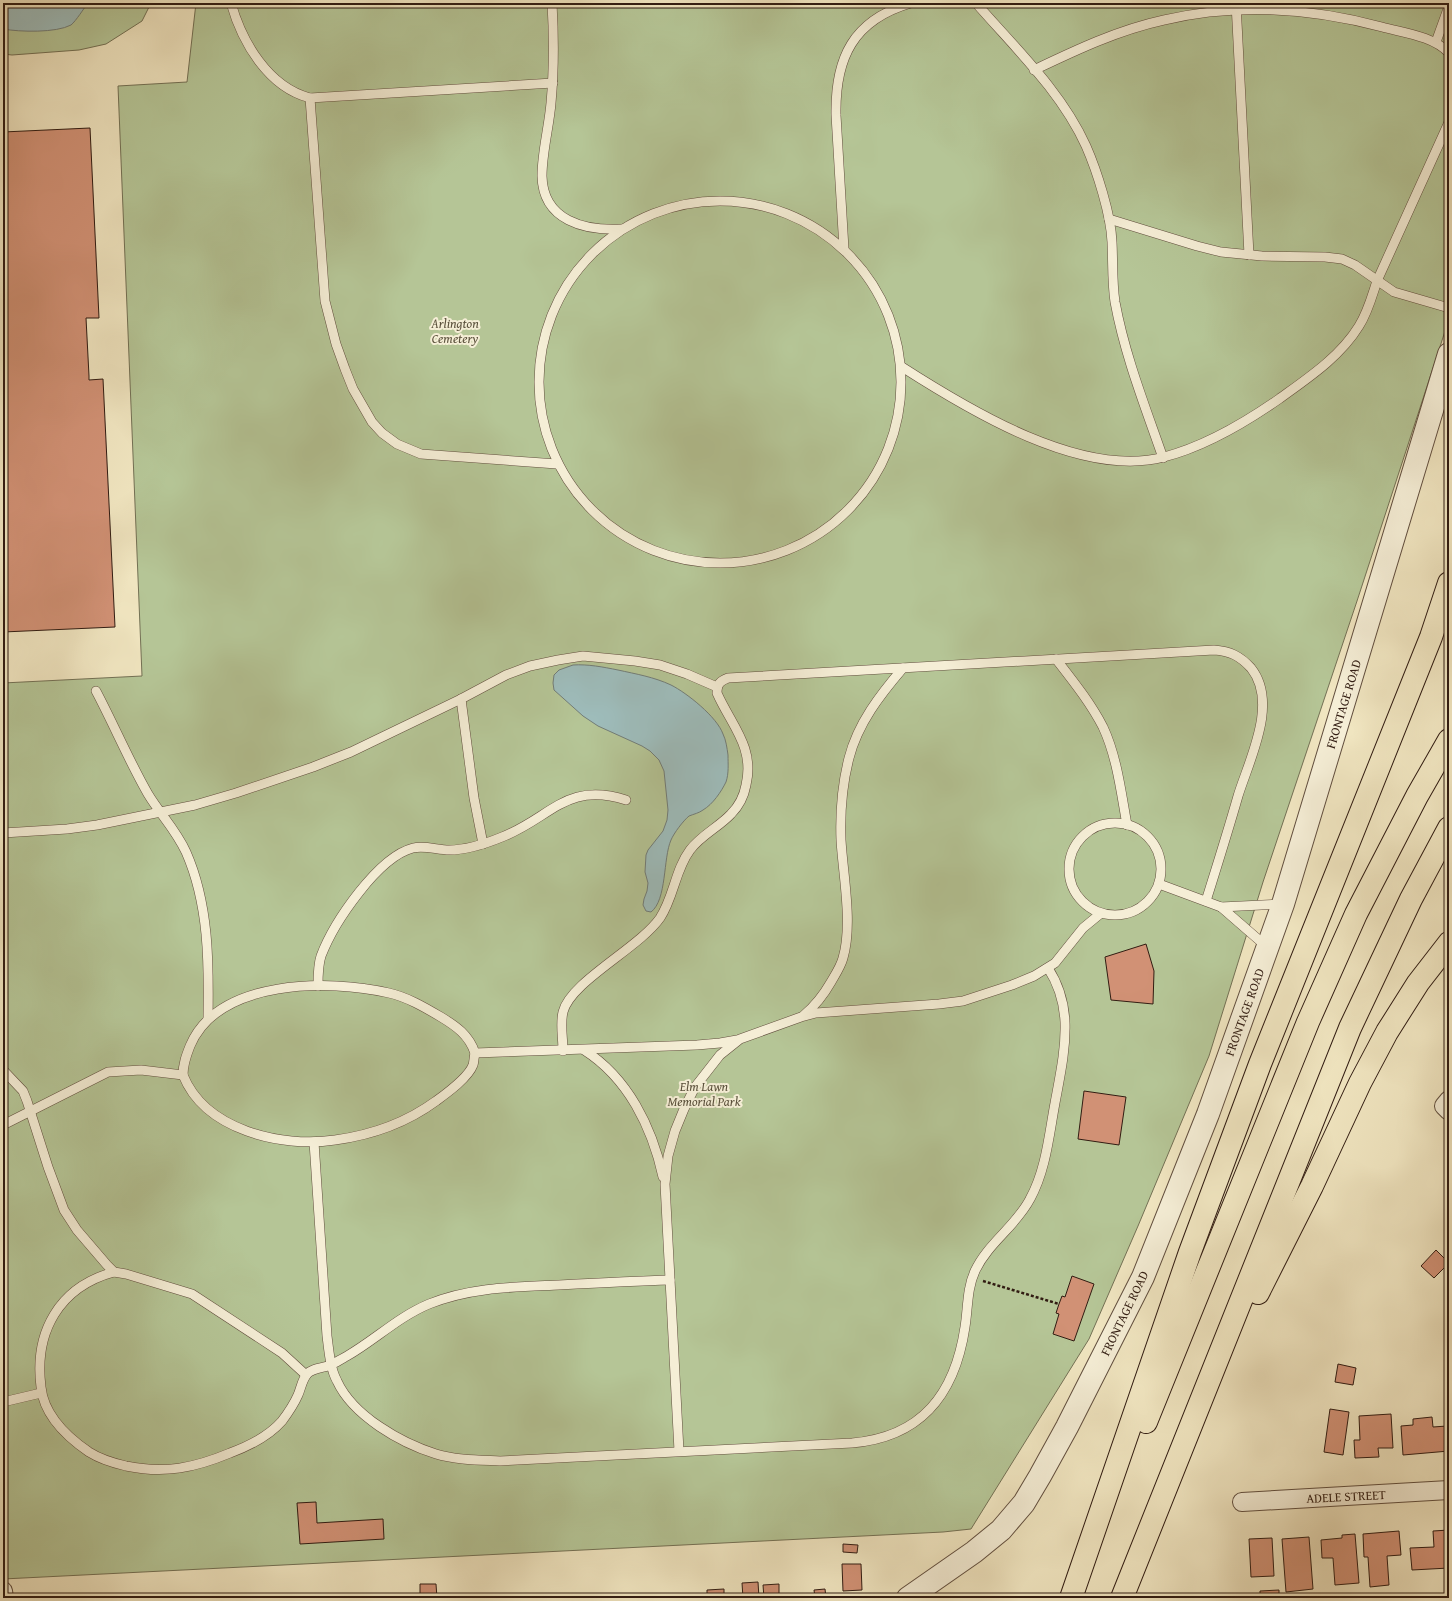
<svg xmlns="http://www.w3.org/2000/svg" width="1452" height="1601" font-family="'Gentium Book Plus',serif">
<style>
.green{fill:#b5c596;stroke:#737054}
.water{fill:#9ebdbc;stroke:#727d78}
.building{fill:#d19175;stroke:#311c12}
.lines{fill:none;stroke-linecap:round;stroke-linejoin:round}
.service-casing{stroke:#614e3e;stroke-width:10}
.minor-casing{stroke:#614e3e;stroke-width:20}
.tertiary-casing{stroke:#614e3e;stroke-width:24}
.motorway-casing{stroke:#311c12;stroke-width:24}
.path{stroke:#311c12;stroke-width:2.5;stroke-dasharray:3 2;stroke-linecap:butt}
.service{stroke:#f5eed6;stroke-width:9}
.minor{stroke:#f5eed6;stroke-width:18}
.tertiary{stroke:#f5eed6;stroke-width:22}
.motorway{stroke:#f0e5c0;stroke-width:22}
.labels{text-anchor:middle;stroke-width:4;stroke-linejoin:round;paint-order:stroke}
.park-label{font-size:13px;font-style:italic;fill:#594f3a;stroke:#f5eed6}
.street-label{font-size:13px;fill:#311c12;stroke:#f5eed6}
</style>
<rect width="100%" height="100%" fill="#f0e5c0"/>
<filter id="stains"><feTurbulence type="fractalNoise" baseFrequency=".005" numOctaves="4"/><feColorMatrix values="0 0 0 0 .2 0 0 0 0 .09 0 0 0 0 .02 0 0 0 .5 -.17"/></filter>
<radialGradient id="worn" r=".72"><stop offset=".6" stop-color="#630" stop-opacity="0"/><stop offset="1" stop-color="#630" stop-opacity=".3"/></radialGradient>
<!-- green -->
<g class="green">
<path d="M3 3H151L142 21 106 44 79 50 12 55 3 54Z"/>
<path d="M196 3H1449V319L1357 601 1263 882 1209 1056 1138 1226 1089 1339 971 1529 943 1532 3 1579V683L142 676 118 86 187 82Z"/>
</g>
<!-- water -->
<g class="water">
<path d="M3 3H88C84 8 76 21 71 25 56 33 20 32 3 29Z"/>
<path d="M573 665C588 664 603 667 618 670 636 674 654 677 671 685 687 693 717 717 723 734 726 740 727 748 728 755 728 764 729 773 726 782 721 792 713 804 703 810 699 813 694 814 689 816 683 821 674 833 671 840 663 858 667 900 651 912L646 911 643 905 644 899 647 891 648 883 645 872 646 855 648 850 663 831 667 820 668 810 664 771 659 760 650 751 642 746 598 726 583 716 554 690 553 683 554 675 559 670Z"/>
</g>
<!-- building -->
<g class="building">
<path d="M90 128 99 318H86L89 376V380L103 379 115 627 3 632V132Z"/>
<path d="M1146 944 1154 971 1153 1004 1111 1000 1105 957Z"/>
<path d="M1084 1091 1126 1097 1119 1145 1078 1139Z"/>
<path d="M1436 1250 1449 1263 1434 1278 1421 1266Z"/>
<path d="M1072 1276 1094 1284 1074 1341 1053 1334 1059 1314 1056 1313 1059 1304 1062 1296 1065 1297Z"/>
<path d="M1338 1364 1356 1368 1353 1385 1335 1382Z"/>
<path d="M1330 1409 1349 1412 1343 1455 1324 1452Z"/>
<path d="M1391 1414 1393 1448H1378L1379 1457 1355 1458 1354 1440H1360L1359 1416Z"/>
<path d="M1432 1417 1433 1427 1447 1426 1449 1451 1403 1455 1401 1426 1413 1425V1419Z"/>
<path d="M316 1502 317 1523 383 1519 384 1539 300 1544 297 1503Z"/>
<path d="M1449 1530V1568L1412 1570 1410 1548 1434 1547 1433 1531Z"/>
<path d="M1399 1531 1401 1555 1387 1556 1389 1585 1370 1587 1368 1557H1364L1363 1534Z"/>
<path d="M1355 1534 1359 1583 1335 1585 1333 1558H1322L1321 1540 1342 1538V1535Z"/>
<path d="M1309 1537 1313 1589 1286 1592 1282 1539Z"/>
<path d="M1272 1538 1274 1576 1251 1577 1249 1539Z"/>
<path d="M843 1544 858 1545 857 1553 843 1552Z"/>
<path d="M842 1564H861L862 1590 843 1591Z"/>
<path d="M758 1582 759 1598H743L742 1583Z"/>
<path d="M420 1584H436L437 1598H420Z"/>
<path d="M779 1584V1598H764L763 1585Z"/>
<path d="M724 1589V1598H707V1590Z"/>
<path d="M825 1589 826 1598H815L814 1590Z"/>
<path d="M1279 1590V1598H1260V1591Z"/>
</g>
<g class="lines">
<!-- service casing -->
<g class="service-casing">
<g id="service">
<path d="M231 3C242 42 268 87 310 98L553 83"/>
<path d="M552 3C554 37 554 70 551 103 549 127 542 152 542 176 543 221 585 231 622 229"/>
<path d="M976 3C1015 48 1061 91 1086 146 1097 171 1111 215 1112 242 1113 262 1112 282 1115 302 1125 356 1145 406 1163 458"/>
<path d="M1236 3 1249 255"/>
<path d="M1436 42 1449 6"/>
<path d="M1034 70C1076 50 1118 30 1164 20 1236 3 1311 8 1382 27 1404 33 1433 36 1449 53"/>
<path d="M310 98 325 301 336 344 345 369 353 389 372 422 382 433 397 444 421 454 557 464"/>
<circle cx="720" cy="382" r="181"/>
<path d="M1109 219 1197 246 1221 252 1262 256 1325 257 1342 259 1355 265 1394 292 1449 308"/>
<path d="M844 249 836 115C835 58 853 20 911 3"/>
<path d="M902 367C969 410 1082 479 1164 457 1203 447 1246 422 1279 399 1308 378 1340 357 1359 326 1368 312 1372 296 1377 281L1449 122"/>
<path d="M1056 659C1073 681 1090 702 1103 727 1117 757 1121 792 1127 825"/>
<path d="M96 691C114 725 129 761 148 794 160 814 176 830 186 852 209 904 209 963 208 1019"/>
<path d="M461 699 474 798 483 844"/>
<circle cx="1115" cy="869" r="46"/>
<path d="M3 833 67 829 97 825 195 805 236 793 313 767 351 752 461 699 506 675 530 666 558 660 583 656 635 661 660 665 687 674 717 687"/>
<path d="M1159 884 1221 907"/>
<path d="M1267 947 1221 907 1283 904"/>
<path d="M318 986C318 976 318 965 321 956 334 922 378 857 413 848 424 845 438 850 449 850 467 850 485 844 502 837 551 818 566 781 626 800"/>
<path d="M804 1015C816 1005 823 996 831 982 835 975 841 966 843 958 853 924 843 875 841 840 840 813 842 785 849 758 858 723 880 695 903 668"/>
<path d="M584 1050C628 1078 652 1127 663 1177"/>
<path d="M563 1051C563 1038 560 1024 563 1012 570 982 639 948 660 918 674 897 675 870 690 850 701 835 719 827 731 814 739 806 744 796 746 785 755 747 731 725 717 693 717 684 720 681 728 678L1214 650C1230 651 1240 656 1251 668 1279 703 1249 760 1238 796 1228 831 1217 866 1206 901"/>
<path d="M3 1070 23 1091 27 1101 48 1167 64 1210 77 1230 107 1265 114 1272 126 1274 192 1294 282 1353 306 1375"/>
<path d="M183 1075C205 1130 281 1148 335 1140 372 1135 406 1123 436 1101 447 1093 468 1078 473 1065 474 1062 474 1057 475 1053"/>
<path d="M3 1125 108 1072 141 1070 183 1075C183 1064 186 1056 190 1046 218 979 329 979 389 993 407 997 424 1007 441 1017 456 1026 469 1035 475 1053L697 1045 720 1043 737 1040"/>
<path d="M314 1142 327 1336C329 1351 330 1368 337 1381 353 1416 401 1443 436 1454 456 1460 479 1460 500 1461L852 1443C922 1437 955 1394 965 1327 968 1308 967 1288 975 1271 988 1243 1016 1226 1030 1199 1046 1170 1049 1135 1055 1103 1060 1076 1066 1049 1065 1022 1064 1001 1059 985 1048 968"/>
<path d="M114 1272C59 1287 34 1332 41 1387 44 1416 67 1437 89 1452 100 1459 113 1463 126 1466 165 1474 194 1468 230 1453 249 1446 268 1437 282 1421 288 1413 294 1404 298 1395 301 1388 302 1380 307 1374 312 1368 323 1368 331 1365 336 1362 342 1359 347 1356 375 1340 398 1317 429 1304 471 1287 515 1287 559 1285 596 1283 633 1281 670 1280"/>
<path d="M3 1402 41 1393"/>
<path d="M679 1451 665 1184 668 1156 675 1131 684 1109 695 1087 720 1055 740 1039 801 1017 816 1013 939 1004 963 1001 1012 985 1034 976 1055 963 1083 928 1100 914"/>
</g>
</g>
<!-- minor casing -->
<g class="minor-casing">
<g id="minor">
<path d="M1449 1100 1444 1106 1449 1111"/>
<path d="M1242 1502 1449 1490"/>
<path d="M3 1591 4 1598"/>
</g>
</g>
<!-- tertiary casing -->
<g class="tertiary-casing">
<path id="tertiary" d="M908 1598 974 1552 1001 1530 1024 1503 1040 1476 1067 1427 1143 1277 1208 1114 1283 904 1449 354"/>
</g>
<!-- motorway casing -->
<g class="motorway-casing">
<g id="motorway">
<path d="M1258 1293 1312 1186 1360 1083 1387 1032 1418 983 1449 943"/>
<path d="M1146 1422 1308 1022 1356 914 1417 796 1449 740"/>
<path d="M1071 1598 1190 1252 1260 1064 1431 637 1449 583"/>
<path d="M1122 1598 1350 1028 1411 899 1449 828"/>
</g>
</g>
<!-- path -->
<path class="path" d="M983 1281 1059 1304"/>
<!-- service -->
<use href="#service" class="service"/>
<!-- minor -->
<use href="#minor" class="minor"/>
<!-- tertiary -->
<use href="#tertiary" class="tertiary"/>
<!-- motorway -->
<use href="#motorway" class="motorway"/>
</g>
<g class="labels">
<!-- park labels -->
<g class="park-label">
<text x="455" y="328">Arlington<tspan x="455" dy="15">Cemetery</tspan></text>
<text x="704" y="1091">Elm Lawn<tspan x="704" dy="15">Memorial Park</tspan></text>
</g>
<!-- street labels -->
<g class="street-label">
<text transform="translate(1343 704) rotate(-73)" y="5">FRONTAGE ROAD</text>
<text transform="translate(1244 1012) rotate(-70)" y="5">FRONTAGE ROAD</text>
<text transform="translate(1124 1313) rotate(-64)" y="5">FRONTAGE ROAD</text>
<text transform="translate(1346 1496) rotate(-3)" y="5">ADELE STREET</text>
</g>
</g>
<!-- margin -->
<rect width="1452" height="1601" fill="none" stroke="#f0e5c0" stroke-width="16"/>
<rect x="4" y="4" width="1444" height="1593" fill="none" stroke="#311c12" stroke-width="2"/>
<rect x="8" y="8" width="1436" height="1585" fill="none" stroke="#311c12"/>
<rect width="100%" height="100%" filter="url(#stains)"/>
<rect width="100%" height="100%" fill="url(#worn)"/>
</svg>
